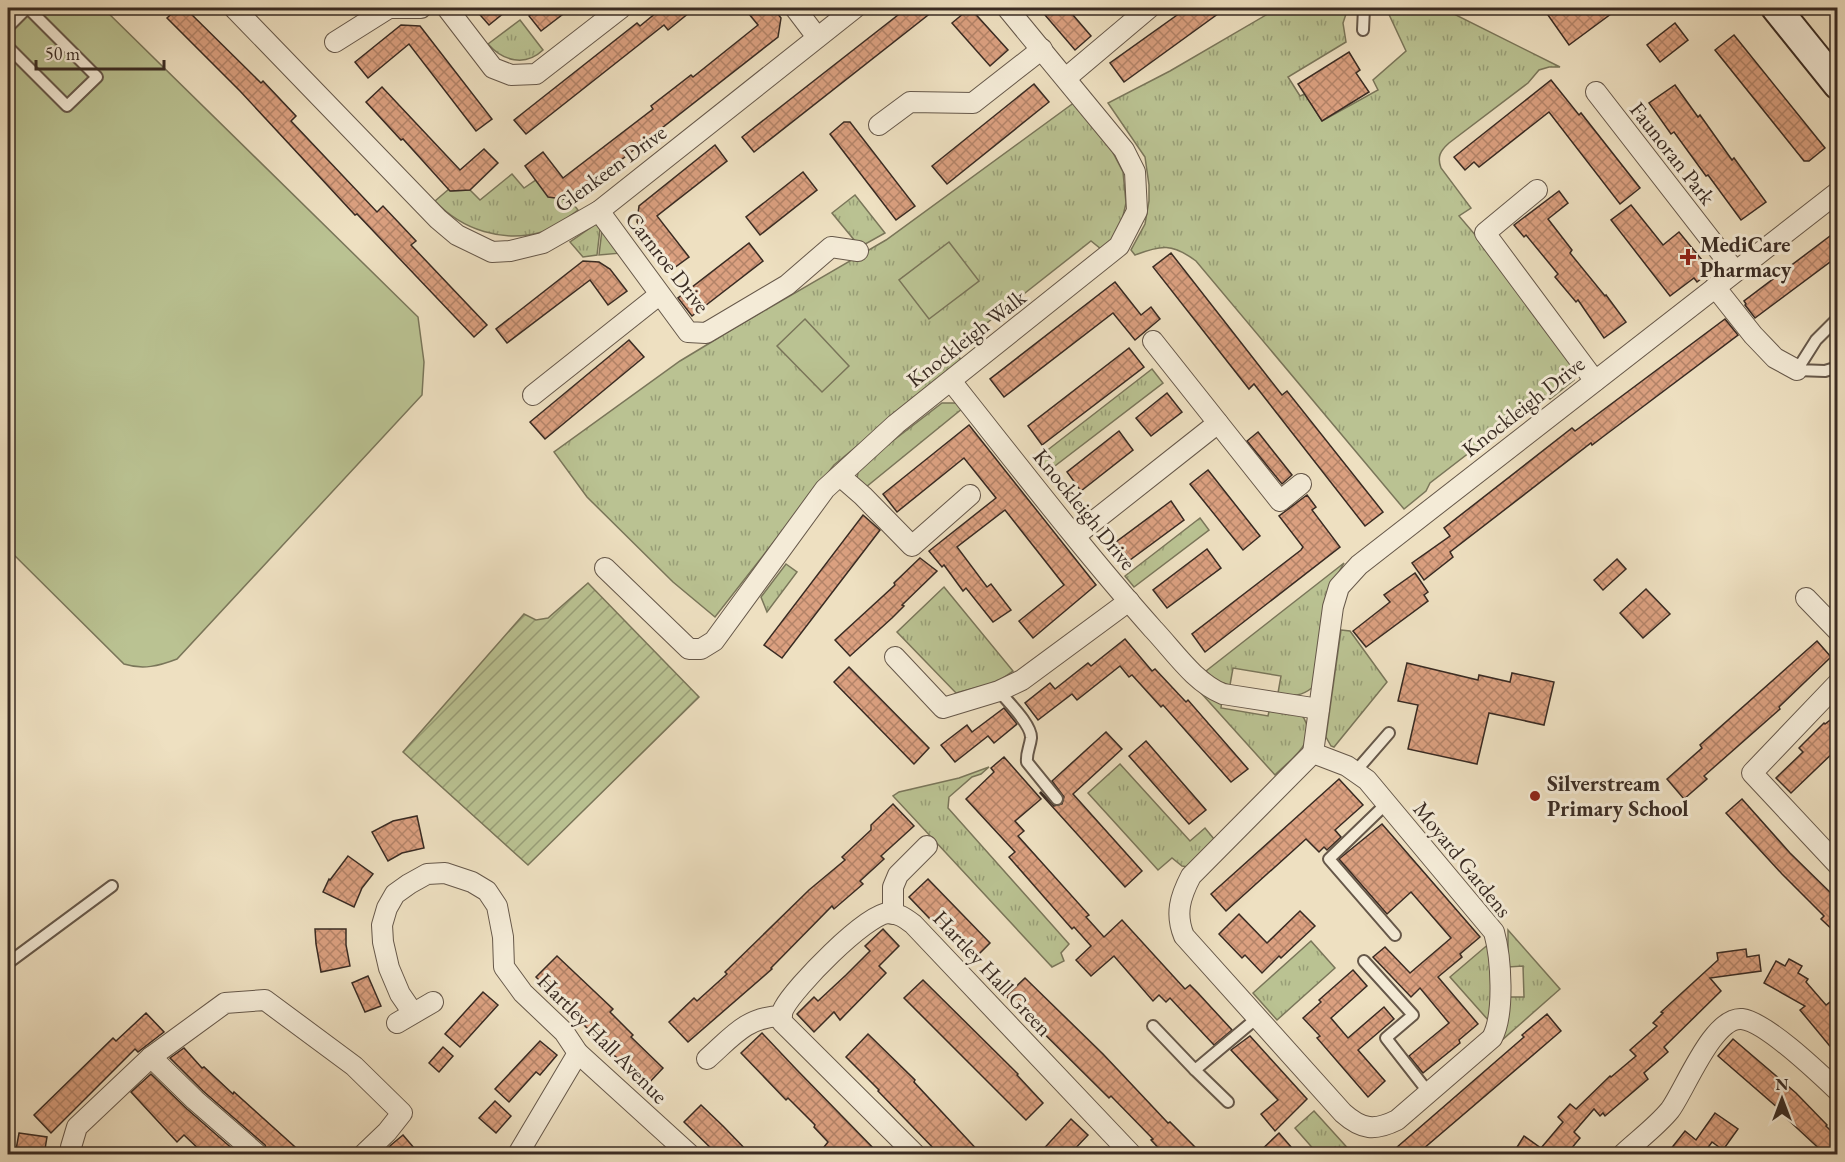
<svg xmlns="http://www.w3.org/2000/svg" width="1845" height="1162" font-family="'EB Garamond',serif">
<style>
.grass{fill:url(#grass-tufts);stroke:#7a765a;stroke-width:1.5}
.park{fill:#bac292;stroke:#7a765a;stroke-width:1.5}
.garden{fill:url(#garden-furrows);stroke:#7a765a;stroke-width:1.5}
.building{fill:url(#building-cross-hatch);stroke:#392b23;stroke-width:1.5}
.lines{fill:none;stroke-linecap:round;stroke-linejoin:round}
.lane-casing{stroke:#66584a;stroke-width:14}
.street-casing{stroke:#66584a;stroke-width:22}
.secondary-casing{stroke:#392b23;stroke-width:32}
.lane{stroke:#f4ebd7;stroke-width:10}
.street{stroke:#f4ebd7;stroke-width:20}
.secondary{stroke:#f4ebd7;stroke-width:28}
.poi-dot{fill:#8f2418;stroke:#f4ebd7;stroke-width:2}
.labels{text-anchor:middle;stroke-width:6;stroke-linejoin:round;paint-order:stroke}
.street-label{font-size:22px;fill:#392b23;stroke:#f4ebd7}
.poi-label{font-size:22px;font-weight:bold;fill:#392b23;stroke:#f4ebd7;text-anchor:start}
</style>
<defs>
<pattern id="grass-tufts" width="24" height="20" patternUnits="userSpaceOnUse" patternTransform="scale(1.5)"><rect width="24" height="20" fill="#bac292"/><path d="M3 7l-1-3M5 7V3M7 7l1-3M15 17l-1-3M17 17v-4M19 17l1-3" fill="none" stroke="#989e77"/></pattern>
<pattern id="garden-furrows" width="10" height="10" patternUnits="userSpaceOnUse" patternTransform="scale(1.5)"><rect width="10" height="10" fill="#bac292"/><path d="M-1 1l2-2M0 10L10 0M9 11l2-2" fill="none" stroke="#989e77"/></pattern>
<pattern id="building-cross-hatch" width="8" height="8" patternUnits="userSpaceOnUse" patternTransform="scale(1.5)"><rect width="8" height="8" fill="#dba080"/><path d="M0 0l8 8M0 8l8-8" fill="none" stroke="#b38368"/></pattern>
</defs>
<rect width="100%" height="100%" fill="#eee0c1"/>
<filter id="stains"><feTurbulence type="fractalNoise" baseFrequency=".00333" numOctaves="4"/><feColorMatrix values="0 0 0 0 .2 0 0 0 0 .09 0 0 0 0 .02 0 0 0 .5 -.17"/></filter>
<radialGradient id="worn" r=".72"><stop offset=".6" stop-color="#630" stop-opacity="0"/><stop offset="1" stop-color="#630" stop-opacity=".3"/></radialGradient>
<!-- grass -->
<g class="grass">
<path d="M1278 8H1348L1343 23 1346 42 1288 77 1300 96 1305 94 1322 121 1378 90 1373 80 1406 51 1386 8H1442L1560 67H1549L1539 70 1528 83 1449 143C1440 151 1437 157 1441 168L1471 208 1459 216 1511 277 1576 369 1574 380 1550 399 1544 395 1430 483 1426 491 1404 509 1196 261C1172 243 1161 245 1135 255L1131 250 1145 224 1149 201V185L1145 157 1108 103 1170 71Z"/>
<path d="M520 20 543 50C525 67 503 61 488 44Z"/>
<path d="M1075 102 1111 149 1123 172 1126 203 1121 225 1115 236 1101 249 1091 241 954 349 961 360 834 465 715 617 673 582 587 497 554 452 680 361 733 329 886 240Z"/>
<path d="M512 174 524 188 536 180 570 200 578 210C567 218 556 228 542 232 503 243 462 230 435 201L449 189 451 191 470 190 480 200Z"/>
<path d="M855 195 885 233 860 247 832 213Z"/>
<path d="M596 224 600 229 597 255 583 257 570 242Z"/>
<path d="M602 230 622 253 599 255Z"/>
<path d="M1152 369 1163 383 1047 472 1036 459Z"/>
<path d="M942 403H957L963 408 866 487 857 478 859 467Z"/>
<path d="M1200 518 1209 530 1134 587 1125 576Z"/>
<path d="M1344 563 1330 588 1313 687C1301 697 1293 696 1278 693L1281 676 1233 668 1230 685 1216 681 1206 671Z"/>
<path d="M786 564 797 572 767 612 761 597Z"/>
<path d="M944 587 1013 671 997 682 956 693 897 632Z"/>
<path d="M1341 630 1350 631 1387 682 1334 747 1331 746 1326 737Z"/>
<path d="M1192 683 1222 699 1221 708 1268 716 1270 707 1301 714C1321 740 1293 757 1275 775Z"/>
<path d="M1120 764 1190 841 1205 828 1214 839 1188 867 1182 866 1172 858 1158 870 1088 793Z"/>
<path d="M989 767 981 774 972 777 949 797 948 808 1069 944 1061 953 1064 961 1052 967 893 796 899 792 959 778Z"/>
<path d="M1508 930 1560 989 1502 1040 1507 1020 1510 997H1524L1523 966 1508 967Z"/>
<path d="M1311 941 1335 968 1277 1020 1253 993Z"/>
<path d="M1491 942 1493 1012 1489 1021 1450 977Z"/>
<path d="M1314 1111 1353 1154H1319L1316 1152 1295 1128Z"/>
</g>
<!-- park -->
<g class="park">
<path d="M8 8H103L418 317 424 362 422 395 177 659C159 666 143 670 124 664L8 549Z"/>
<path d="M949 242 979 281 929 319 899 280Z"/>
<path d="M805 319 849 366 822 392 777 346Z"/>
</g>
<!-- garden -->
<path class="garden" d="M588 583 699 697 528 865 403 752 524 614 536 620 548 618Z"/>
<!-- building -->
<g class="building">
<path d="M178 8H185L261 83 263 81 296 116 291 121 377 212 383 206 416 241 411 245 487 325 474 337 357 214 355 215 240 91 167 18Z"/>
<path d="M474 8H510L489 25Z"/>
<path d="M540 8H571L541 31 529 16Z"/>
<path d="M662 8H695L668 30 664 25 526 134 514 120 637 23 640 26Z"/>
<path d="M744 8H773L781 18 778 37 570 200 548 197 525 166 543 152 563 178 653 109 651 106 691 75 693 77 758 25Z"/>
<path d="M907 8H937L754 152 742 137Z"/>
<path d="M970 8 1008 50 990 66 952 23Z"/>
<path d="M1039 8H1067L1091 36 1075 50Z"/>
<path d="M1187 8H1226L1124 82 1110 63Z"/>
<path d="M1543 8H1619L1569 45Z"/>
<path d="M1675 23 1688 40 1660 62 1647 45Z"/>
<path d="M401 25 420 26 492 119 476 131 409 44 368 78 355 62Z"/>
<path d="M1734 35 1825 148 1809 161H1804L1715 50Z"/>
<path d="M1349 52 1360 70 1356 73 1369 92 1322 121 1298 84Z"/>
<path d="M1551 80 1579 115 1581 113 1640 188 1620 204 1549 112 1479 167 1474 162 1465 170 1454 157Z"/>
<path d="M1034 84 1049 102 947 184 932 166Z"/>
<path d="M1675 85 1698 117 1700 115 1732 160 1734 158 1766 202 1741 220 1708 175 1706 176 1674 132 1671 134 1649 103Z"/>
<path d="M382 87 460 170 484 149 498 163 470 190 450 191 403 139 401 140 366 102Z"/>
<path d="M844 122H850L915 206 896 220 830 134Z"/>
<path d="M715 145 727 161 657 216 689 257 674 268 637 222 639 206Z"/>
<path d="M803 172 817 190 760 235 746 217Z"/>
<path d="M1559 191 1568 203 1548 219 1572 250 1570 253 1605 296 1606 295 1626 322 1604 338 1578 300 1576 302 1555 277 1558 274 1526 235 1524 237 1514 225Z"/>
<path d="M1631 205 1663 245 1679 232 1711 271 1697 282 1694 278 1670 296 1611 220Z"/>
<path d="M1830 236 1838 246V256L1755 318 1745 305 1746 304 1744 301Z"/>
<path d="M749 243 763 261 692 316 678 298Z"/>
<path d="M1171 253 1282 395 1287 391 1383 512 1365 526 1254 384 1249 389 1153 267Z"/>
<path d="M583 261 599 262 610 269 627 291 608 305 590 280 507 343 496 329Z"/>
<path d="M1115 282 1141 315 1151 307 1160 319 1135 340 1113 313 1004 397 990 379Z"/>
<path d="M1725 319 1738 335 1604 436 1592 445 1591 443 1450 552 1453 557 1424 580 1412 563 1450 536 1444 528 1572 428 1575 431Z"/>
<path d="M629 340 644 357 545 439 530 422Z"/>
<path d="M1129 348 1144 367 1042 445 1028 426Z"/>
<path d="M1167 393 1182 412 1151 436 1136 418Z"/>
<path d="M969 425 1096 585 1033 638 1019 621 1064 585 1005 510 957 547 987 587 991 584 1011 610 993 622 966 588 963 591 944 565 942 567 929 551 996 498 964 458 897 512 883 494Z"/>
<path d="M1119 431 1133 450 1081 491 1067 472Z"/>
<path d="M1258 432 1292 475 1282 484 1247 441Z"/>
<path d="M1208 470 1260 536 1243 550 1190 484Z"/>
<path d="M1307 495 1316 507 1312 510 1340 547 1205 652 1192 634 1301 550 1303 547 1279 516Z"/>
<path d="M1171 501 1184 520 1130 560 1116 542Z"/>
<path d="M863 515 880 530 782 658 764 645Z"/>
<path d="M1207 549 1221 568 1167 608 1153 590Z"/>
<path d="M920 558 937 571 902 605 904 606 892 618 850 656 835 640 895 585 894 583Z"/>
<path d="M1617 559 1626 569 1603 590 1594 580Z"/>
<path d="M1415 573 1428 592 1424 595 1428 601 1366 647 1353 631 1390 602 1384 595Z"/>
<path d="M1646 589 1670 614 1643 638 1620 613Z"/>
<path d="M1125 639 1152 671 1155 669 1186 702 1188 700 1248 769 1231 782 1163 705 1161 707 1132 675 1129 677 1120 666 1077 700 1072 694 1038 720 1025 703 1050 683 1055 689 1088 663 1091 666Z"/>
<path d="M1817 641 1831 657 1779 707 1780 709 1704 776 1707 779 1684 799 1667 779 1702 748 1700 745Z"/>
<path d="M1407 663 1478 680 1479 675 1510 682 1512 673 1554 682 1544 725 1489 713 1477 764 1408 749 1418 705 1398 701Z"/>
<path d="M849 667 929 748 914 764 834 682Z"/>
<path d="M1004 708 1017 724 994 743 988 736 955 762 941 745 967 725 972 732Z"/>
<path d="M1838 714V748L1791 793 1776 778 1803 752 1799 748 1824 723 1825 724Z"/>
<path d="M1106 732 1122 749 1073 794 1142 871 1125 887 1040 793 1041 792 1054 806 1062 804 1064 797 1052 781Z"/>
<path d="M1146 741 1206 810 1189 824 1129 756Z"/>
<path d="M1004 757 1041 799 1015 821 1024 831 1018 836 1089 915 1086 917 1104 937 1122 920 1185 989 1190 985 1198 993 1232 1030 1214 1045 1170 998 1166 1002 1159 995 1153 1001 1114 956 1091 976 1076 960 1091 946 1074 927 1072 929 1009 857 1015 852 966 799 994 772 991 768Z"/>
<path d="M1339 779 1363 805 1335 830 1341 837 1327 850 1324 847 1319 852 1306 839 1226 911 1211 894Z"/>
<path d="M1742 799 1790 853 1838 900V935L1821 919 1824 916 1782 874 1726 813Z"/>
<path d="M893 804 914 826 881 856 884 859 860 881 863 884 834 909 832 906 771 968 772 969 688 1042 669 1022 694 998 697 1001 727 974 725 972 809 890 845 860 842 857 871 830V825Z"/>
<path d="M417 816 424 848 402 853 388 861 372 832 393 821Z"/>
<path d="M1382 824 1480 937 1460 954 1462 957 1438 977 1478 1024 1459 1040 1460 1043 1423 1073 1409 1056 1449 1023 1420 988 1411 997 1373 957 1385 947 1410 973 1451 938 1411 892 1387 914 1339 859Z"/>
<path d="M348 856 373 874 362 888 354 907 323 892 329 879 330 880Z"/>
<path d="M928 879 990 943 971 962 909 897Z"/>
<path d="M1300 911 1315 926 1281 958 1279 956 1262 973 1245 955 1242 958 1219 934 1239 914 1267 943Z"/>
<path d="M315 929H346V945L350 966 321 972 316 944Z"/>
<path d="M883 929 899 946 879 966 886 973 840 1020 834 1012 814 1032 797 1014 814 997 818 1001 846 975 870 951 865 946Z"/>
<path d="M1746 949 1747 957 1759 955 1761 971 1710 978 1721 991 1664 1047 1668 1052 1644 1073 1648 1079 1605 1116 1603 1113 1600 1116 1594 1109 1574 1132 1580 1138 1566 1155H1512L1524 1136 1541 1148 1563 1122 1558 1117 1570 1104 1576 1109 1610 1076 1611 1077 1636 1056 1630 1050 1657 1026 1653 1023 1663 1013 1661 1012 1718 960 1717 953Z"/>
<path d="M557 956 613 1009 610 1012 633 1035 631 1037 663 1068 647 1085 595 1038 596 1037 536 977Z"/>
<path d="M1789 959 1802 966 1798 973 1808 979 1806 982 1826 1005 1838 996V1056L1800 1010 1805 1006 1764 983 1776 961 1785 966Z"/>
<path d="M1353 970 1367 986 1331 1018 1348 1038 1384 1007 1394 1019 1358 1050 1385 1081 1368 1097 1317 1038 1320 1036 1303 1018 1321 1002 1319 1000Z"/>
<path d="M368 976 381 1006 365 1012 352 983Z"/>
<path d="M1025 978 1103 1054 1168 1123 1170 1122 1195 1147 1188 1155H1165L1151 1140 1153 1139 1111 1096 1109 1098 1006 996Z"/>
<path d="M923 980 1018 1074 1017 1075 1043 1103 1026 1120 904 998Z"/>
<path d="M483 992 498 1005 460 1047 445 1034Z"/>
<path d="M146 1013 164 1032 138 1052 135 1049 51 1133 34 1115 113 1038 116 1041Z"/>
<path d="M1547 1014 1561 1031 1416 1155H1388L1524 1037 1522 1035Z"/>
<path d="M762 1033 796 1069 880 1155H831L824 1147 828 1142 814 1127 815 1125 788 1098 786 1100 741 1053Z"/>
<path d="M868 1034 915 1080 914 1082 982 1155H940L878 1091 879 1090 846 1057Z"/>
<path d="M1250 1036 1307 1099 1275 1131 1261 1114 1278 1100 1231 1050Z"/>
<path d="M1733 1039 1796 1093 1827 1125 1826 1126 1838 1138V1155H1826L1784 1116 1786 1115 1718 1056Z"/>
<path d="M540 1041 557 1055 540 1075 536 1072 509 1102 495 1089Z"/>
<path d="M443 1047 453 1056 439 1072 429 1063Z"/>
<path d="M184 1048 202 1068 204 1067 233 1094 234 1092 304 1155H269L265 1145 203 1091 170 1058Z"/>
<path d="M151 1074 187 1109 235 1151 232 1155H205L184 1135 177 1142 131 1092Z"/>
<path d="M495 1101 511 1116 496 1133 479 1118Z"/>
<path d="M701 1105 723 1126 751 1155H718L684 1122Z"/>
<path d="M1715 1113 1738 1129 1723 1150 1712 1142 1707 1149 1713 1155H1666L1685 1131 1696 1140Z"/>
<path d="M1071 1119 1088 1135 1069 1155H1038Z"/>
<path d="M19 1133 47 1137 44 1155H15Z"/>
<path d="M1279 1133 1298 1155H1256Z"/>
<path d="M403 1135 420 1155H381L391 1145Z"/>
</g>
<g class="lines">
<!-- lane casing -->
<g class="lane-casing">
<g id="lane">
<path d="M8 27 27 8"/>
<path d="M1363 30 1364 8"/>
<path d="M8 47 67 106 97 77 28 8"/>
<path d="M1838 318 1816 340 1797 370 1825 371 1838 367"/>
<path d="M999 691C1008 702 1032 725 1031 738 1030 747 1026 753 1027 762L1057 799"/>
<path d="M1355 772 1389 733"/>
<path d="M1387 803 1329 859 1395 935"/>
<path d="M1364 961 1413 1015 1386 1038 1429 1093"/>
<path d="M8 963 112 886"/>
<path d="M1153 1026 1195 1070 1257 1018"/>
<path d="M1195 1070 1228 1102"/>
</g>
</g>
<!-- street casing -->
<g class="street-casing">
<g id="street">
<path d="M234 8 438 219 457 235 492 252 510 251 543 243 599 211 855 8"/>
<path d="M392 8H421"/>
<path d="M447 8 493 68 511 75 536 74 621 8"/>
<path d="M795 8 817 37"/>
<path d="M335 42 389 8"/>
<path d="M1066 78 1149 8"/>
<path d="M1596 92 1735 271"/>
<path d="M879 125 910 102 973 103 1042 49"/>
<path d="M1537 190 1485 233 1595 381"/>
<path d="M599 211 688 332 706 333 787 285 831 247 858 251"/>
<path d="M1715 287 1753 335 1775 358 1797 370"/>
<path d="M1153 341 1280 501 1301 484"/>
<path d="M951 381C1017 464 1082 549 1153 629 1174 651 1194 682 1223 694L1319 709"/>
<path d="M533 395 659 295"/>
<path d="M840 476 863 496 912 546 970 495"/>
<path d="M1075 536 1218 423"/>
<path d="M605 568 689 649H701L714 641 825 489 896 424 1119 246 1137 211 1135 172 1124 150 1007 8"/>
<path d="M1806 598 1838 631"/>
<path d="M895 657 943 708 999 691 1022 680 1129 601"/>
<path d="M1838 683 1752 773 1838 865"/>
<path d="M1313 753 1347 766 1367 780 1494 932C1501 957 1505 1014 1492 1038L1397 1120C1375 1131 1362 1130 1343 1113L1184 936C1175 914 1180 897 1191 876Z"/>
<path d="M1313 753 1333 607 1339 587 1359 565 1838 192"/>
<path d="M893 914V887L898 875 927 846"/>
<path d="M413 1013 400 994 389 968 383 942 382 925 387 908 395 894 409 884 427 874 445 873 472 882 487 891 497 906 503 937 504 967 523 993 564 1032 578 1053 689 1154"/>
<path d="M397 1023 433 1002"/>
<path d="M151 1057 195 1100 257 1154"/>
<path d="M707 1059C732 1037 746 1017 781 1016"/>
<path d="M71 1154V1147L77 1127 151 1057 225 1003 265 1000 354 1066 402 1113 387 1132 364 1154"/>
<path d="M518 1154 578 1053"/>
<path d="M915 1154 782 1022C782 1017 781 1013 784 1008 795 987 865 915 888 913 898 913 905 918 913 924L1131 1154"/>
<path d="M1623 1154C1638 1140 1657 1126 1670 1110 1685 1090 1713 1016 1742 1019 1766 1022 1819 1073 1838 1091"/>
</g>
</g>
<!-- secondary casing -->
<g class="secondary-casing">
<path id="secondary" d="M1776 8 1838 85"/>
</g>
<!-- lane -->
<use href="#lane" class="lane"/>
<!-- street -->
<use href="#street" class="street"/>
<!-- secondary -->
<use href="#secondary" class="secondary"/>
</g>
<!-- markers -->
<g class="poi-dot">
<path d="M1685 248h6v6h6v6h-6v6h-6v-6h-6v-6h6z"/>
<circle cx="1535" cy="796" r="6"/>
</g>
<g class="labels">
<!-- street labels -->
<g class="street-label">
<text transform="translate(1673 153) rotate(52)" y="8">Faunoran Park</text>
<text transform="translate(610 168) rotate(-36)" y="8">Glenkeen Drive</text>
<text transform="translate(668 262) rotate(52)" y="8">Carnroe Drive</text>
<text transform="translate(966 338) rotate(-38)" y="8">Knockleigh Walk</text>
<text transform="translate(1523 406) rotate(-38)" y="8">Knockleigh Drive</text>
<text transform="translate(1085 509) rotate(51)" y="8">Knockleigh Drive</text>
<text transform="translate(1463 859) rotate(51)" y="8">Moyard Gardens</text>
<text transform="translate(993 973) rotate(47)" y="8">Hartley Hall Green</text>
<text transform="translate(603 1038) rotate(45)" y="8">Hartley Hall Avenue</text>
</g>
<!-- poi labels -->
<g class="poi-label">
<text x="1700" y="252">MediCare<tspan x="1700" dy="25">Pharmacy</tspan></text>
<text x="1547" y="791">Silverstream<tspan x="1547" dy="25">Primary School</tspan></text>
</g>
</g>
<!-- margin -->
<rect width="1845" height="1162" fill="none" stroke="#eee0c1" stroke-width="30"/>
<rect x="9" y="9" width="1827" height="1144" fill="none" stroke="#392b23" stroke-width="3"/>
<rect x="15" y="15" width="1815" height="1132" fill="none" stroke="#392b23" stroke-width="1.5"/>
<!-- north arrow -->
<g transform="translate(1782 1099)" stroke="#f4ebd7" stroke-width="4.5" paint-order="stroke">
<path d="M0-4.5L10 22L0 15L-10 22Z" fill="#392b23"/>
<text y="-9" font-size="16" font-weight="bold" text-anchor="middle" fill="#392b23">N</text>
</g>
<!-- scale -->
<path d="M36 60v9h128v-9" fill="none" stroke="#392b23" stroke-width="3"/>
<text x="45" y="60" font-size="18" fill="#392b23" stroke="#f4ebd7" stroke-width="4.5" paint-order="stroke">50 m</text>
<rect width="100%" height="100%" filter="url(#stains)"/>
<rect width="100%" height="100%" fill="url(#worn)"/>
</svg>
